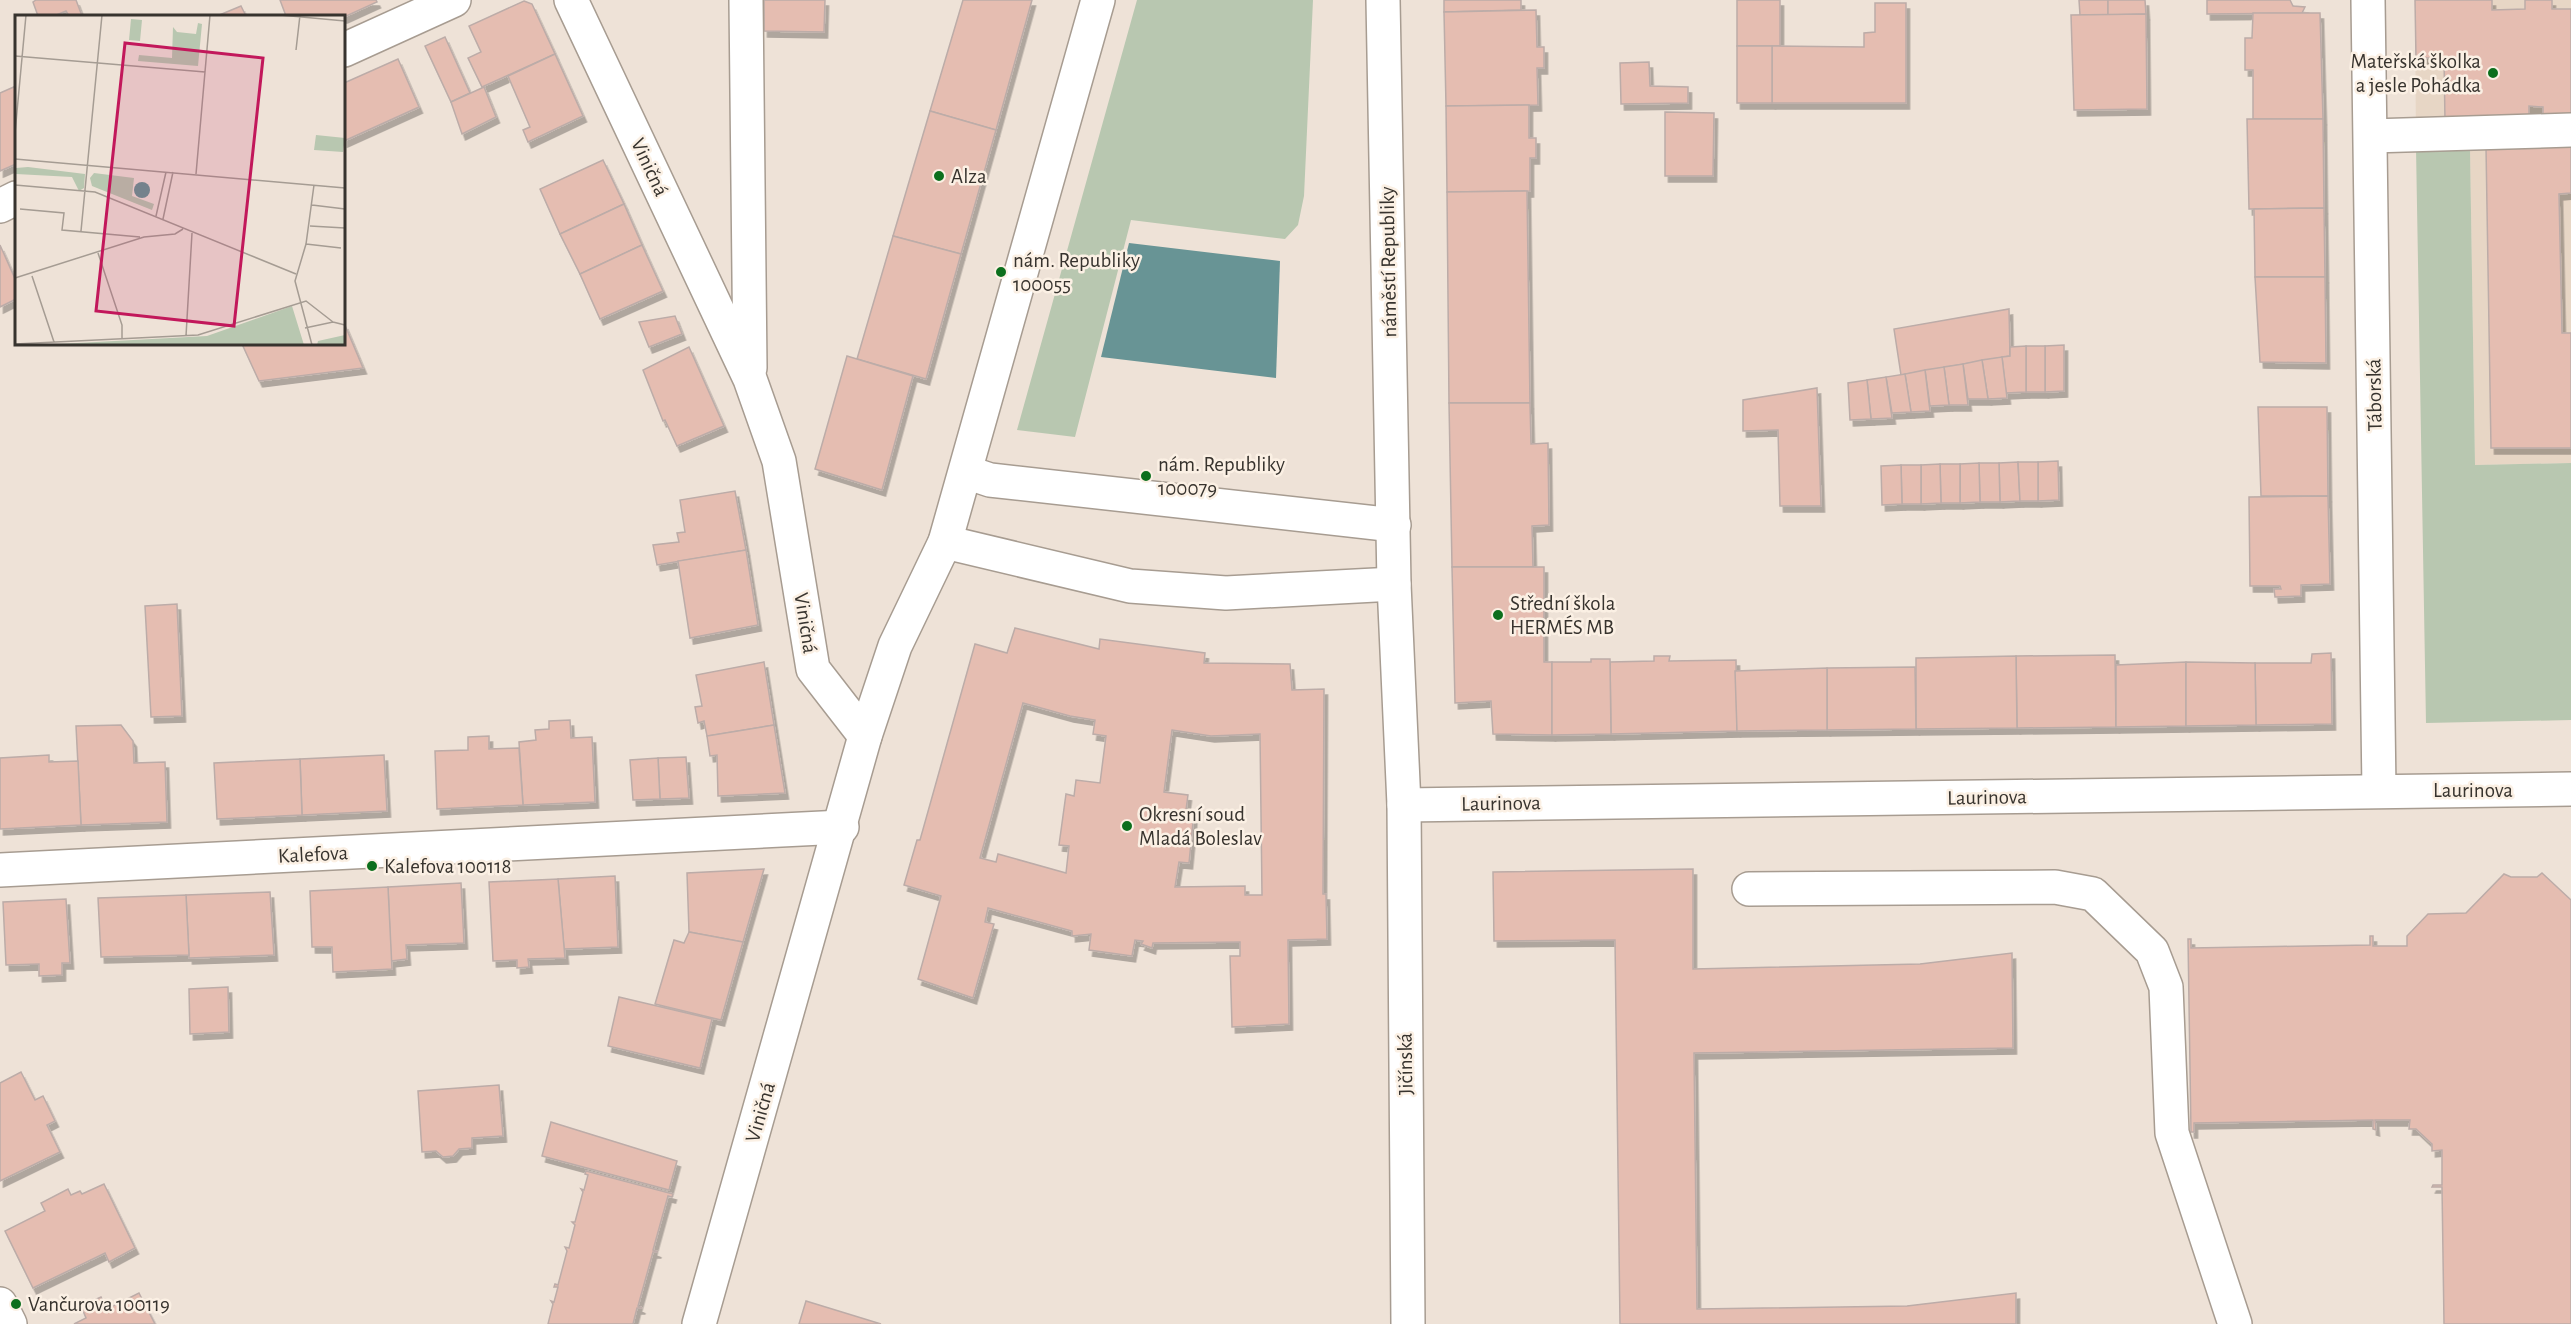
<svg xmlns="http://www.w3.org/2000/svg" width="2571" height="1324" font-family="'Alegreya Sans',sans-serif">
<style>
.built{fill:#e7d6c5}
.green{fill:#b8c7b0}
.water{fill:#689495}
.building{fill:#e5bdb1;stroke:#bcaca8;stroke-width:1.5;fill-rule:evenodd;filter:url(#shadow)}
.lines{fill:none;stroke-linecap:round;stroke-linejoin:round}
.minor-casing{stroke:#a79c91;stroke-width:36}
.minor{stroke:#fff;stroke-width:33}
.poi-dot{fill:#0c6f1d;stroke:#fbf0e4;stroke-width:2}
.labels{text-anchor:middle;stroke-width:5;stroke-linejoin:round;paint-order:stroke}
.poi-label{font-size:21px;fill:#37332e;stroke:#fbf0e4;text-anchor:start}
.street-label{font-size:21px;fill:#37332e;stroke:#fbf0e4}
.inset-road{fill:none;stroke:#a59c93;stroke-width:1.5}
.view{fill:#c2185b;fill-opacity:0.15;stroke:#c2185b;stroke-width:3}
.inset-edge{fill:none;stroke:#37332e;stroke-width:3}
</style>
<defs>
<filter id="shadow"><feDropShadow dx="3.5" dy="6" stdDeviation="0" flood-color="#0004"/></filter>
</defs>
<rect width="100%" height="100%" fill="#eee2d7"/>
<!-- built -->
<path class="built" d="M2415 0H2571V463L2475 465 2470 148H2416Z"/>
<!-- green -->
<g class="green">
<path d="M1137 0H1313L1304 196 1298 225 1285 239 1131 220 1075 437 1017 430Z"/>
<path d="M2416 148H2470L2475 465 2571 463V720L2426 723Z"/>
</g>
<!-- water -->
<path class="water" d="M1129 243 1280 261 1276 378 1101 357Z"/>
<!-- building -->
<g class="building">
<path d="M36 0H76L82 16H69L66 11 54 16H38L33 2Z"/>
<path d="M280 0H376L377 2 344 17 286 16Z"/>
<path d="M764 0H825L824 32 764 31Z"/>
<path d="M963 0H1032L996 130 930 111Z"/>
<path d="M1444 0H1521V10L1444 12Z"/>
<rect x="1737" y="0" width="43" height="46"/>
<path d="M2079 0H2108V15H2080Z"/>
<path d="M2108 0H2145L2146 14 2108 15Z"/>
<path d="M2207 0H2290L2293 6 2305 7 2302 13 2207 14Z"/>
<path d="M2415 0H2492V10L2525 9V0H2552V9H2571V119H2543V107L2529 106V118L2445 121 2444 58H2416Z"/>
<path d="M524 1 532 4 555 54 482 87 468 58 481 52 469 26Z"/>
<path d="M1875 3H1906V103H1772V46L1864 47V33L1875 32Z"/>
<path d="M241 6 246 16H217Z"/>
<path d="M1536 10 1537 47H1544V68H1537L1538 105 1446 106 1444 12Z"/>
<path d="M2253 13H2320L2323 119H2253V70H2245V38H2252Z"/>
<path d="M2146 14 2147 109 2074 110 2071 15Z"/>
<path d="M445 37 470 93 451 102 425 46Z"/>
<rect x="1737" y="46" width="35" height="57"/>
<path d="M555 54 583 116 528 142 523 130 530 127 508 76Z"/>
<path d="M398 59 419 107 344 141V83Z"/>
<path d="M1649 62 1650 86 1688 87V103L1621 104 1620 63Z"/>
<path d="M16 86V164L0 171V93Z"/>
<path d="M484 87 496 117 462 134 451 102Z"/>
<path d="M1529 105V138H1536V158H1530V191L1447 192 1446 106Z"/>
<path d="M930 111 996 130 961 254 893 236Z"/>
<path d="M1665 112 1714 113 1713 176H1665Z"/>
<path d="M2247 119H2323L2324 208 2249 209Z"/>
<path d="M2571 145V193L2559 194 2562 333H2571V448H2491L2486 147Z"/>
<path d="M603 160 624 204 560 234 540 189Z"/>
<path d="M1527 191 1530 403H1449L1447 192Z"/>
<path d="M624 204 642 245 580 274 560 234Z"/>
<path d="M2324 208 2325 277H2255L2254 209Z"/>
<path d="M893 236 961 254 926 379 857 359Z"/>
<path d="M0 245 16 281V299L0 307Z"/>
<path d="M642 245 663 291 600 319 580 274Z"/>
<path d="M2255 277H2325L2326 363 2260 362Z"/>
<path d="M2009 309 2010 356 1901 375 1894 329Z"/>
<path d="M675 316 682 334 649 347 639 322Z"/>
<path d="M344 323 363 368 259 381 242 344H344Z"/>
<path d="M2064 345V391L2045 392V346Z"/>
<rect x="2026" y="346" width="19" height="46"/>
<path d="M2026 346V392L2006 393 2002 357 2010 356V347Z"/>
<path d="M689 347 724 426 677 446 665 420 663 421 643 370Z"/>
<path d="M847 356 913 376 882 490 815 469Z"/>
<path d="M2002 357 2007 398 1988 399 1982 360Z"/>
<path d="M1982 360 1988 399H1968L1963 364Z"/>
<path d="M1963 364 1968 405H1949L1944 367Z"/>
<path d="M1944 367 1949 405 1930 406 1925 370Z"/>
<path d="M1925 370 1930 411 1911 412 1905 374Z"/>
<path d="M1905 374 1911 412 1892 413 1886 377Z"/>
<path d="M1886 377 1892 418 1871 419 1867 380Z"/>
<path d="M1867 380 1871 419 1850 420 1848 383Z"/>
<path d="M1817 388 1821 506H1780L1778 430 1743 431V400Z"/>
<path d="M1449 403H1530L1531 444 1548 443 1549 525 1532 526 1533 567H1452Z"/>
<path d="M2258 407H2327L2328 496H2261Z"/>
<path d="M2058 461 2059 500 2038 501V462Z"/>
<path d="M2018 462 2020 501 2000 502 1999 463Z"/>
<path d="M2018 462H2038V501H2020Z"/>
<path d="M1979 463H1999L2000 502H1980Z"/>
<path d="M1979 463 1980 502 1960 503V464Z"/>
<path d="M1940 464H1960V503H1941Z"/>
<path d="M1940 464 1941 503 1921 504V465Z"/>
<path d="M1901 465H1921V504H1902Z"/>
<path d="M1901 465 1902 504 1882 505 1881 466Z"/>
<path d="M735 491 746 550 657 565 653 545 679 542 677 533 685 532 680 500Z"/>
<path d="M2328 496 2330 584 2301 585V596L2275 597 2274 589H2281L2280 586H2250L2249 497Z"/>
<path d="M746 550 758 625 690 638 678 561Z"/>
<path d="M1452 567H1544V662H1552V735L1493 734 1491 701 1455 703Z"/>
<path d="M177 604 182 716 151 717 145 606Z"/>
<path d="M1015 628 1099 649 1100 639 1205 653 1204 663 1290 664 1292 690 1324 689 1323 894H1326L1327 939 1288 940 1289 1024 1232 1027 1230 956H1240V942L1153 943 1152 948 1141 944 1143 941 1135 940 1132 956 1089 950 1091 934 1072 936V931L988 908 985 922 994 924 973 998 918 979 941 896 904 885 917 840H920L975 644 1007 653ZM1023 703 1070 716 1095 720 1093 734 1106 736 1100 783 1076 780 1074 796 1066 794 1059 845 1069 846 1066 873 998 854 996 862 980 858ZM1172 730 1211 736 1260 734 1262 895H1245V886L1175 887 1179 862 1189 863 1194 812 1186 810 1188 795 1164 792Z"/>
<path d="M2331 653 2332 724 2256 725 2255 663H2311L2312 654Z"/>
<path d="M2115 655 2116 727 2017 728 2016 656Z"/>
<path d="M1654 656H1670L1669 661 1736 660 1737 731 1611 734 1610 662 1654 661Z"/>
<path d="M2016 656 2017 728 1916 729V658Z"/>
<path d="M1591 659H1610L1611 734 1552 735V662H1591Z"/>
<path d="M764 662 774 725 707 736 704 721 698 723 695 707 702 706 696 675Z"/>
<path d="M2186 662V726L2116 727V665Z"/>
<path d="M2186 662 2255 663 2256 725 2186 726Z"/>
<path d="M1915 667 1916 729 1827 730V668Z"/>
<path d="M1827 668V730L1737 731 1735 671Z"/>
<path d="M570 720 571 738 592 737 595 802 523 805 519 742 536 740 535 730 549 729V721Z"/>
<path d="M121 725 133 741 134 763 165 762 167 822 81 825 76 726Z"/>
<path d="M774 725 785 793 718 796 717 755 710 756 707 736Z"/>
<path d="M489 736V749L519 748 523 805 437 809 435 751 468 750V737Z"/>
<path d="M49 755V762L78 761 81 825 0 829V758Z"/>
<path d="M384 755 387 811 302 815 300 759Z"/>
<path d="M686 757 689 798 660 799 658 758Z"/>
<path d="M658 758 660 799 633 800 630 760Z"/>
<path d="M300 759 302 815 217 819 214 763Z"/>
<path d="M764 869 743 942 689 932 687 873Z"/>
<path d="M1693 869V969L1920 964 2012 953 2013 1048 1694 1053 1697 1309 1907 1306 2016 1293V1324H1620L1615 940 1494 941 1493 872Z"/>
<path d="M2542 873 2571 900V1324H2444L2442 1187H2432L2433 1185H2442V1150L2432 1151V1144L2416 1129H2409L2410 1120H2375L2376 1130 2373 1129V1120L2194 1123V1132H2191L2188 939H2191V948L2370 945V936H2373V946H2407V936L2428 914 2466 913 2504 874 2511 877H2537Z"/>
<path d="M615 876 618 947 564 949 558 879Z"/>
<path d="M558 879 565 958 528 959 529 967 517 968V960L493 961 489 882Z"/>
<path d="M461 883 464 943 406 945 407 959 391 961 388 887Z"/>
<path d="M388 887 392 969 333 972 332 947H312L310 891Z"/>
<path d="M270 892 274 955 189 958 186 895Z"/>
<path d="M186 895 189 955 101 957 98 898Z"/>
<path d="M66 899 70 963H62V975L39 976V964L6 965 3 902Z"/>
<path d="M689 932 743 942 721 1020 655 1004 674 940 684 943Z"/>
<path d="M228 987 229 1032 190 1034 189 989Z"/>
<path d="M619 997 712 1019 700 1068 608 1046Z"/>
<path d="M21 1072 35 1100 43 1096 55 1121 47 1125 60 1152 0 1181V1083Z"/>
<path d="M499 1085 503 1136 472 1138V1148L459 1149 453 1156 443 1157 436 1151 422 1152 418 1091Z"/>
<path d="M551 1122 677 1161 669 1190 542 1156Z"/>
<path d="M586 1171 673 1194 672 1197 668 1196 653 1250 658 1252H653L638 1306 642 1308H637L633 1324H548L553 1304 551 1301 554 1302 558 1287H554L555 1284 558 1285 567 1251 565 1247 569 1248 575 1225 572 1222H575L583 1192 581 1189 584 1190 588 1175 585 1174Z"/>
<path d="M104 1184 135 1248 109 1262 105 1253 33 1288 5 1231 45 1211 41 1203 68 1189 71 1195 80 1191 82 1194Z"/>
<path d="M139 1293 155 1324H74L86 1318 81 1306 101 1297 107 1309Z"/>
<path d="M806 1301 881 1324H799Z"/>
</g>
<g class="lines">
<!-- minor casing -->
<g class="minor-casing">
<g id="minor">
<path d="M571 0 750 379 779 461 813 669 865 736"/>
<path d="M746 0 750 368"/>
<path d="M1383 0 1394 584 1404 805 1408 1324"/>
<path d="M2368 0 2379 791"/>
<path d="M344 50 454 0"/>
<path d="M2371 136 2571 130"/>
<path d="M0 206 16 198"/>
<path d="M966 472 990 480 1394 525"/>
<path d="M945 542 1130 586 1226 593 1394 584"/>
<path d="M1404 805 2571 789"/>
<path d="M0 870 842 827"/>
<path d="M1749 889 2055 887 2093 894 2152 951 2166 987 2172 1133 2235 1324"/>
<path d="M0 1304 10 1324"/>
<path d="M699 1324 865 736 895 646 945 542 1098 0"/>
</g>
</g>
<!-- minor -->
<use href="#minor" class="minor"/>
</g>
<!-- markers -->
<g class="poi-dot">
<circle cx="2493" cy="73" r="6"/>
<circle cx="939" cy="176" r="6"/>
<circle cx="1001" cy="272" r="6"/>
<circle cx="1146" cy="476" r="6"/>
<circle cx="1498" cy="615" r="6"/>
<circle cx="1127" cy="826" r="6"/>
<circle cx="372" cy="866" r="6"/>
<circle cx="16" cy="1304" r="6"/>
</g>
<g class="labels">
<!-- poi labels -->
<g class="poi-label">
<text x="2481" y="68" text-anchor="end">Mateřská školka<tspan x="2481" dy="24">a jesle Pohádka</tspan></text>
<text x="951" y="183">Alza</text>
<text x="1013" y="267">nám. Republiky<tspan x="1013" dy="24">100055</tspan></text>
<text x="1158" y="471">nám. Republiky<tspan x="1158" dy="24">100079</tspan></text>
<text x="1510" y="610">Střední škola<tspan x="1510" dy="24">HERMÉS MB</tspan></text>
<text x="1139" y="821">Okresní soud<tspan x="1139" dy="24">Mladá Boleslav</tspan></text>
<text x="384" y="873">Kalefova 100118</text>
<text x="28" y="1311">Vančurova 100119</text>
</g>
<!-- street labels -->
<g class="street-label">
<text transform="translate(650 167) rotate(65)" y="7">Viničná</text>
<text transform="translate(1388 262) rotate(-91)" y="7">náměstí Republiky</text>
<text transform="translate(2374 395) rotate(-91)" y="7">Táborská</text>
<text transform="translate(806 623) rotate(81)" y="7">Viničná</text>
<text x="2473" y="797">Laurinova</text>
<text transform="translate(1987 797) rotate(-1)" y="7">Laurinova</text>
<text transform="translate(1501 803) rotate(-1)" y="7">Laurinova</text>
<text transform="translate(313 854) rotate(-3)" y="7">Kalefova</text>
<text transform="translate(1405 1064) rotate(-91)" y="7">Jičínská</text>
<text transform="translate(760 1112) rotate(-74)" y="7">Viničná</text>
</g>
</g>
<!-- overview -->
<g transform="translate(15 15)">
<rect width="330" height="330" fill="#eee2d7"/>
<path d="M116 4 127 5 125 26 114 25ZM183 8 187 9 183 51 123 46 124 40 157 43 158 12 162 17 181 19ZM301 120 330 123 328 137 299 135ZM13 152 70 159 69 173 64 176 57 162 1 159V153ZM79 158 119 163 117 181 139 189 137 195 77 171 75 163ZM277 291 289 330H26L192 321ZM330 320V330H302L303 326Z" fill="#b8c7b0"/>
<path d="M119 175a8 8 0 1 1 16 0a8 8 0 1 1-16 0Z" fill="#689495"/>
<path class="inset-road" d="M265 0 330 6M281 35 285 0M0 41 190 57M0 118 11 0M0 144 330 173M181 159 195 0M0 170 80 177 281 259M297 190 330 194M5 194 49 198 47 215 125 222M141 201 151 157M148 204 158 157M295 211 330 213M66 216 87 0M291 229 326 233M83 238 107 310V323M17 261 39 327M0 263 129 222 160 219 168 214M290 313 318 307 330 310M171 321 177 218M0 329 183 320 291 286 318 307M297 330 280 266 291 229 299 170"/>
<path class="view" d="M110 28 248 43 219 311 81 296Z"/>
<rect width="330" height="330" class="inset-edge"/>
</g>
</svg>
